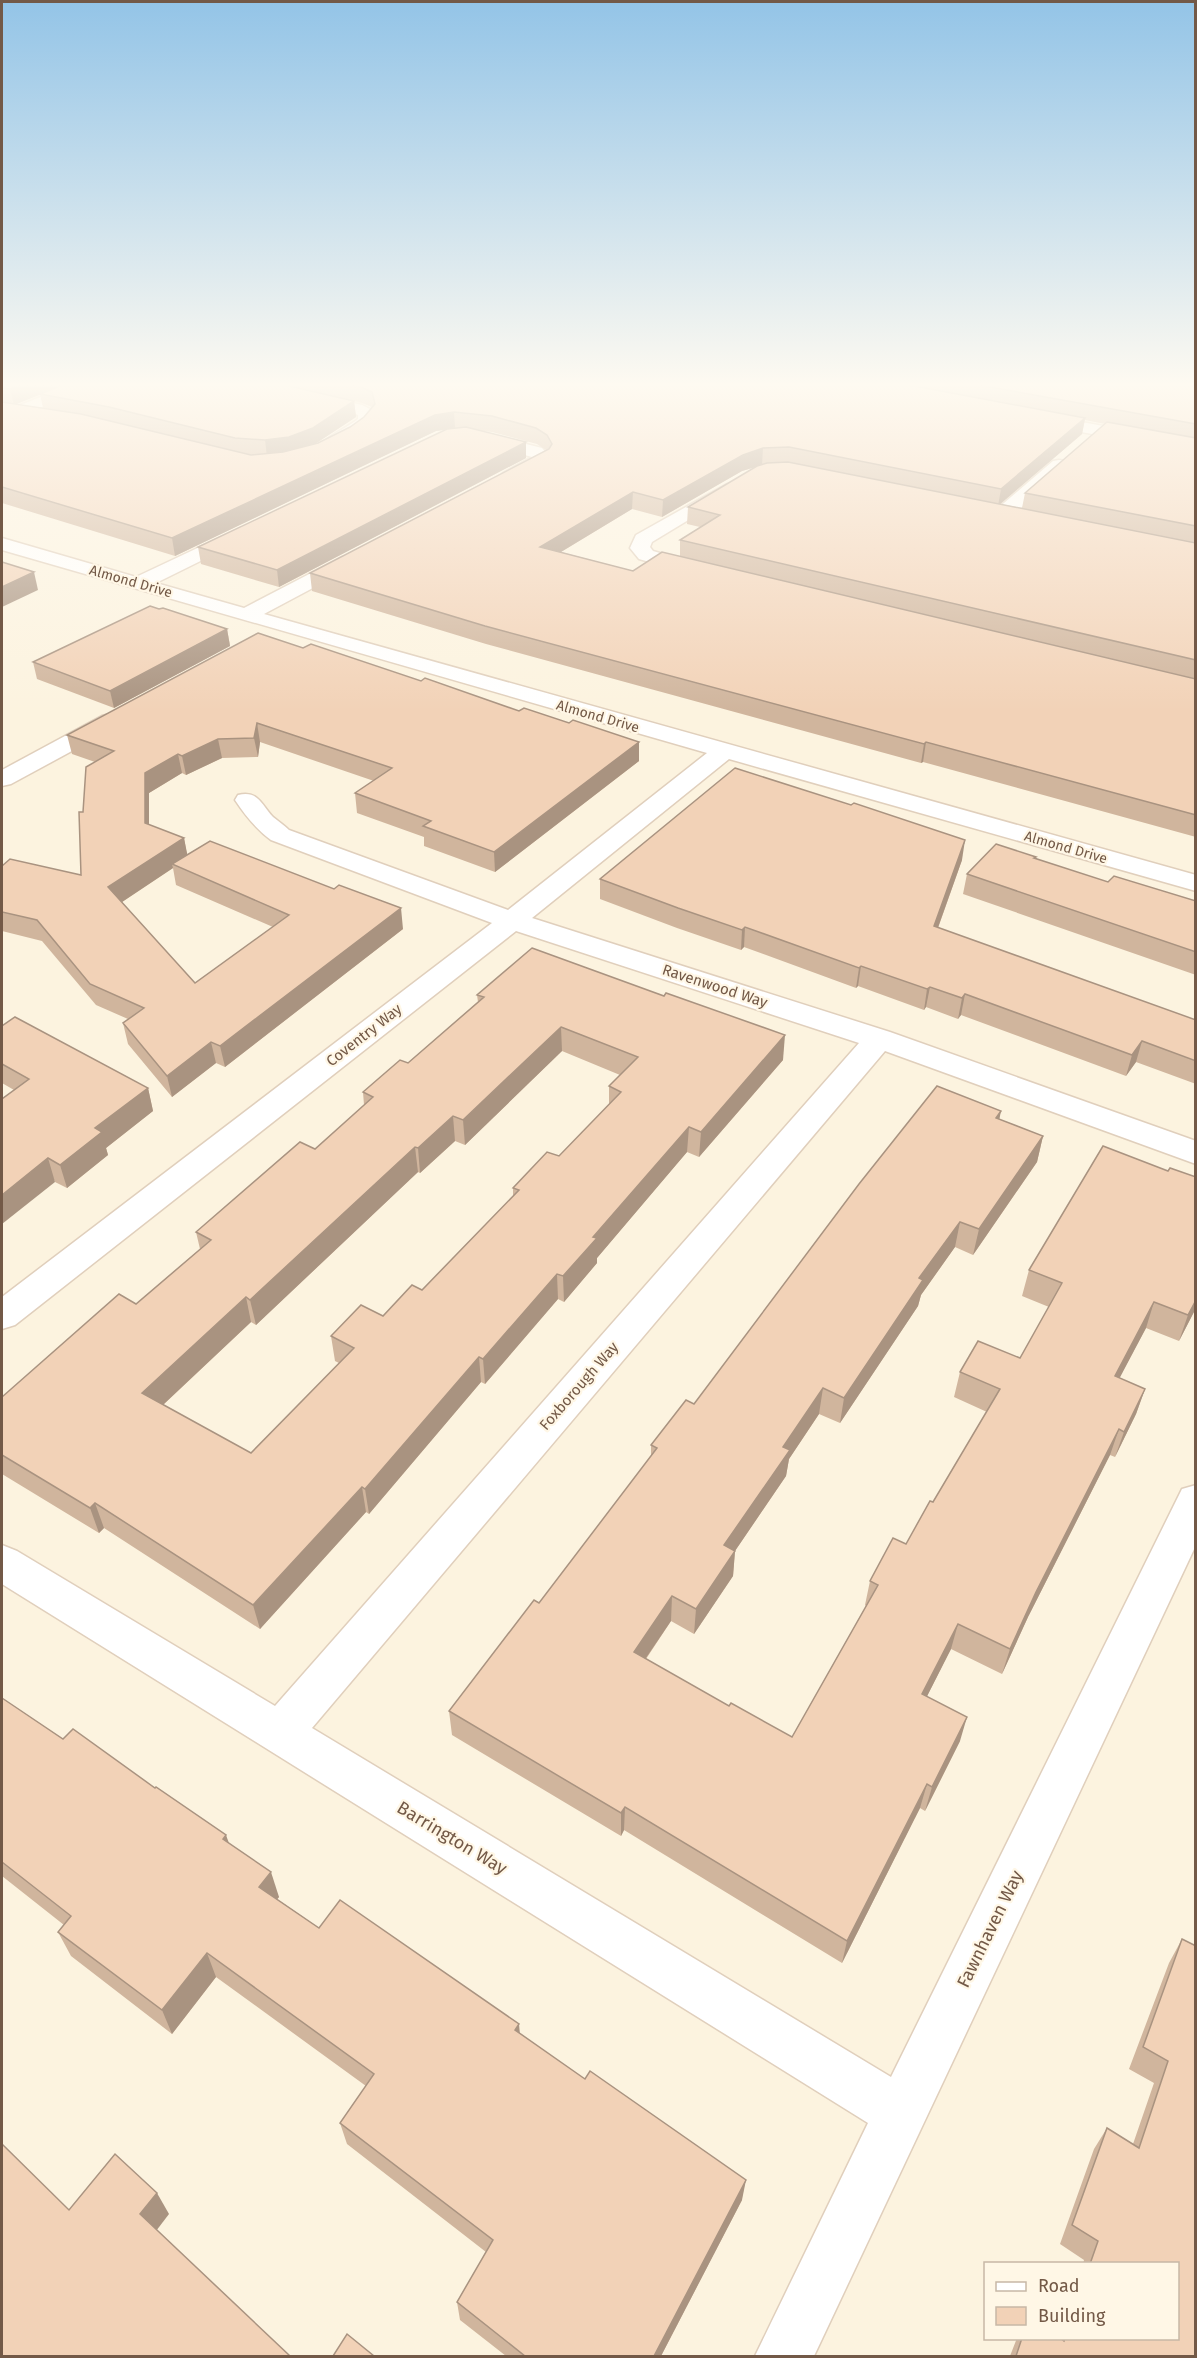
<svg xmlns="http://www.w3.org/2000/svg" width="1197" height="2358" font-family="'Fira Sans',sans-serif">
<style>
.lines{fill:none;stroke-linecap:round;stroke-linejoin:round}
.street-casing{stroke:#e0cfbc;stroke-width:3}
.street{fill:#fff;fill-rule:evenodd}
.wall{fill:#d0b59d;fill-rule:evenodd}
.shaded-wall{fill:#a99380}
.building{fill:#f2d2b7;stroke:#a99380;stroke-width:1.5;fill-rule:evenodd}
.labels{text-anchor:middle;stroke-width:4.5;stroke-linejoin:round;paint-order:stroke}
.far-street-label{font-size:14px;fill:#735947;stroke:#fff7e6}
.street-label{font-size:15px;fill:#735947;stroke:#fff7e6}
.near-street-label{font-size:18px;fill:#735947;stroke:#fff7e6}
</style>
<rect width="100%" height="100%" fill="#fcf3df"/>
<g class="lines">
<!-- street casing -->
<g class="street-casing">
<g id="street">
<path d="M78 382H100L98 385 20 416 14 418 6 413 8 410Z"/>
<path d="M229 382H259L362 405 372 410 374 420C365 433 345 449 328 445L325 441C332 434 348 427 358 419V415L351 412 231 385Z"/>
<path d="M1038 414 1196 443V453L1032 423 1030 419Z"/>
<path d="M482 433 542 448 551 459 548 463 515 481H503L500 477 503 473 532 457 476 442 473 438 476 434Z"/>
<path d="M1059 460 1065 461 1068 465 1065 469 1011 517H997L995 513 997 509 1053 461Z"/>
<path d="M727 484 733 485 736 489 733 493 652 542 650 547 653 551 705 566 708 570 705 574 698 576 639 559 630 548 636 535Z"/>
<path d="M240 528 247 530 250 534 247 538 156 583 244 608 342 557H356L359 561 356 565 264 614 1196 875V891L729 759 532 918 890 1032 1196 1141V1164L885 1051 312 1728 891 2077 1182 1489 1196 1485V1545L814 2356H755L868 2123 2 1584V1545L17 1551 275 1706 859 1043 516 931 15 1325 2 1329V1297L492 923 271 840C256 829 245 815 235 800L238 795C258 790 261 804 273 817 278 821 284 825 289 830L508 910 707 753 2 550V538L136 577Z"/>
<path d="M110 714 118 716 122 721 118 726 11 784 2 786V770L102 716Z"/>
</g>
</g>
<!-- street -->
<use href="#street" class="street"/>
</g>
<!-- wall -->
<g class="wall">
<path d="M2 382H1196V837L923 762 921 763 486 644 312 591 310 573 546 450 537 444 492 432 483 431 526 458 279 587 201 564 198 547 445 430 436 431 175 556 2 503ZM40 394 43 408 16 404ZM329 395 362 403 372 407 364 417 350 427 315 444 356 417 354 401ZM1085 420 1105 424 1025 493 1022 508 1000 504 1082 434ZM759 466 688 507 687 524 700 527 680 540V556L633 571 561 552 632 509 662 517 742 471Z"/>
<path d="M227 629 230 646 114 708 37 679 33 662Z"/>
<path d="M303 648 421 681 519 711 569 723 639 742V761L495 872 424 846V837L357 813 355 793 374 781 260 742 258 757 222 758 186 775 182 773 149 793V825L184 838 187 855 403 929 225 1067 216 1063 172 1097 128 1044 123 1023 128 1019 96 1005 42 941 2 931V866L81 875 83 812 95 762 72 754 67 735ZM173 868 176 885 273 927 195 983 122 902Z"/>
<path d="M1035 859 1108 882 1196 901V975L963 894 967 874Z"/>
<path d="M962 860 938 928 1196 1020V1084L1136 1062 1126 1076 961 1015 958 1019 926 1007 924 1010 858 986 856 988 744 947 741 950 677 928 600 899V879Z"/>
<path d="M477 995 783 1060 699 1157 687 1152 597 1258V1263L564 1302 558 1299 485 1384 481 1382 369 1514 366 1512 260 1629 104 1528 99 1533 2 1474V1397L136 1304 200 1249 196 1232 315 1149 364 1105 363 1092 408 1063 478 1002ZM562 1051 620 1075 609 1086V1105L559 1156 513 1188V1196L422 1290 383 1316 331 1336 335 1361 339 1363 251 1453 163 1405 251 1322 256 1325 418 1172 420 1173 455 1141 465 1145Z"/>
<path d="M2 1026 148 1088 153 1111 106 1148 108 1155 67 1188 55 1182 14 1090 2 1083Z"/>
<path d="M999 1119 1043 1136 1037 1162 973 1255 955 1247 921 1295 918 1306 840 1423 819 1414 789 1459 786 1476 735 1551 733 1576 694 1634 671 1621 646 1659 729 1706 792 1737 866 1606 865 1605 870 1581 906 1544 933 1502 987 1412 954 1397 960 1372 1020 1358 1049 1307 1022 1296 1029 1270 1168 1171 1196 1177V1308L1179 1341 1146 1328 1119 1378 1145 1389 1136 1414 1115 1457 1110 1455 1028 1617 1002 1674 951 1649 927 1696 960 1741 925 1811 920 1808 842 1963 624 1830 621 1836 452 1735 449 1711 539 1603 651 1456V1445L694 1404Z"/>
<path d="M2 1698 63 1739 229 1843 279 1897 277 1899 319 1928 519 2033 742 2200 661 2356H506L460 2320 457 2302 486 2252 347 2144 340 2123 366 2086 216 1977 172 2034 71 1956 58 1932 64 1925 2 1876Z"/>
<path d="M1182 1939 1196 2356H1010L1017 2338H1178V2264H1083L1084 2260 1060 2244 1094 2149 1107 2128 1133 2144 1154 2083 1129 2069 1169 1963Z"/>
</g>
<!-- shaded-wall -->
<g class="shaded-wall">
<path d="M29 382H72L14 405 10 389Z"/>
<path d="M354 401 356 417 315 444 267 457 265 440Z"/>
<path d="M454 412 455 428 436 431 175 556 172 538 435 415Z"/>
<path d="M1085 418 1082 434 998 506 1001 489Z"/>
<path d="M526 442V458L279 587 277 570Z"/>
<path d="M763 448 762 465 742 471 662 517 663 500 743 455Z"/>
<path d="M633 492 632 509 541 564 540 547Z"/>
<path d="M34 572 38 590 2 607V587Z"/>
<path d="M227 629 230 646 114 708 110 691Z"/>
<path d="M257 723 260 742 258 757 254 738Z"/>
<path d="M218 739 222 758 186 775 182 756Z"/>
<path d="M639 742V761L495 872 494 852Z"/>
<path d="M926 742 923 762 921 763 924 744Z"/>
<path d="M178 754 182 773 149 793V843L145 823V773Z"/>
<path d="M184 838 188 858 172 864 173 868 113 908 108 887Z"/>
<path d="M965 840 962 860 931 947 934 926Z"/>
<path d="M401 908 403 929 225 1067 220 1046Z"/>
<path d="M745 927 744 947 741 950 742 930Z"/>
<path d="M861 966 858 986 856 988 859 968Z"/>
<path d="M930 987 926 1007 924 1010 927 989Z"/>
<path d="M965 994 961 1015 958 1019 962 998Z"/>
<path d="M561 1027 562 1051 465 1145 463 1120Z"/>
<path d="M785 1035 783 1060 699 1157 701 1132Z"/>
<path d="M1142 1041 1136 1062 1126 1076 1132 1055Z"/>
<path d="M211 1042 216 1063 172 1097 167 1076Z"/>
<path d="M148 1088 153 1111 106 1148 108 1155 67 1188 60 1165 95 1128Z"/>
<path d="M1001 1111 996 1136V1118Z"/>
<path d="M453 1116 455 1141 420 1173 418 1148Z"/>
<path d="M689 1127 687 1152 597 1258V1263L564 1302 563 1276 593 1237Z"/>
<path d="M1043 1136 1037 1162 973 1255 979 1229Z"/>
<path d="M415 1147 418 1172 256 1325 250 1300Z"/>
<path d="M48 1158 55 1182 2 1224V1195Z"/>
<path d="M960 1222 955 1247 921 1295 918 1306 840 1423 844 1398 919 1278Z"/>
<path d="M557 1274 558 1299 485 1384 483 1359Z"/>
<path d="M246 1297 251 1322 149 1418 142 1393Z"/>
<path d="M1196 1300V1308L1179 1341 1188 1315Z"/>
<path d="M1154 1302 1146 1328 1107 1402 1115 1376Z"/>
<path d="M479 1357 481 1382 369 1514 365 1489Z"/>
<path d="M823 1388 819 1414 789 1459 786 1476 722 1570 724 1545 783 1447Z"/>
<path d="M1145 1389 1136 1414 1115 1457 1124 1432Z"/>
<path d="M1119 1429 1110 1455 1028 1617 1002 1674 1010 1649 1036 1592Z"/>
<path d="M362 1487 366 1512 260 1629 253 1605Z"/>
<path d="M95 1503 104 1528 99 1533 90 1508Z"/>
<path d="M735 1551 733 1576 694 1634 696 1609Z"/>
<path d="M672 1596 671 1621 633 1677 634 1652Z"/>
<path d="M958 1624 951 1649 916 1718 922 1694Z"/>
<path d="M967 1717 960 1741 925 1811 932 1787Z"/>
<path d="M927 1784 920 1808 842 1963 847 1941Z"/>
<path d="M625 1807 624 1830 621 1836V1813Z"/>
<path d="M226 1835 235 1860 223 1839Z"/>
<path d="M271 1872 279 1897 267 1912 259 1887Z"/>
<path d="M207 1953 216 1977 172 2034 162 2010Z"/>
<path d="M519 2024 521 2046 515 2030Z"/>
<path d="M746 2180 742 2200 661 2356H654Z"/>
<path d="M157 2193 169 2214 153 2235 140 2214Z"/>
</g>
<!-- building -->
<g class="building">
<path d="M2 382H29L10 389 2 388Z"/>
<path d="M70 382H272L354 401 313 428 289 437 265 440 235 438 109 407 40 394Z"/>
<path d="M337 382H893L1085 418 1001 489 789 447 763 448 743 455 663 500 633 492 540 547 633 571 662 552 1196 679V815L926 742 924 744 485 626 310 573 549 449 552 444 547 435 536 428 492 416 454 412 435 415 172 538 2 487V402L81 414 251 455 283 452 318 443 350 427 364 417 375 404 372 392 361 387Z"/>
<path d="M962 382H1196V424Z"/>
<path d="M1107 422 1196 438V526L1025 493Z"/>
<path d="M466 427 526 442 277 570 198 547 447 429Z"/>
<path d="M788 462 1196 543V660L680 540 720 515 688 507 757 466 767 463Z"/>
<path d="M2 562 34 572 2 587Z"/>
<path d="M150 606 159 609 163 608 227 629 110 691 33 662Z"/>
<path d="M258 633 303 648 311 644 421 681 425 678 519 711 524 708 569 723 573 720 639 742 494 852 423 826 431 821 355 793 392 768 257 723 254 738 218 739 182 756 178 754 145 773V823L184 838 108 887 195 983 289 915 172 864 210 841 334 889 339 885 401 908 220 1046 211 1042 167 1076 123 1023 144 1008 90 984 37 920 2 912V866L10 859 81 875 79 812H83L86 767 114 751 67 735Z"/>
<path d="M735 768 851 805 854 803 965 840 934 926 1196 1020V1061L1142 1041 1132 1055 965 994 962 998 930 987 927 989 861 966 859 968 745 927 742 930 678 908 600 879Z"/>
<path d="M996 844 1036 857 1034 858 1108 882 1114 876 1196 901V952L967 874Z"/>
<path d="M532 948 664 996 666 993 785 1035 701 1132 689 1127 593 1237 597 1238 563 1276 557 1274 483 1359 479 1357 365 1489 362 1487 253 1605 95 1503 90 1508 2 1455V1397L119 1294 136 1304 211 1240 196 1232 300 1142 315 1149 373 1097 363 1092 400 1060 408 1063 484 997 477 995ZM561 1027 638 1057 609 1086 621 1092 559 1156 547 1152 513 1188 519 1190 422 1290 412 1285 383 1316 361 1305 331 1336 354 1348 251 1453 142 1393 246 1297 250 1300 415 1147 418 1148 453 1116 463 1120Z"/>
<path d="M15 1017 148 1088 95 1128 102 1132 60 1165 48 1158 2 1195V1099L29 1079 2 1064V1026Z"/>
<path d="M937 1086 1001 1111 996 1118 1043 1136 979 1229 960 1222 919 1278 923 1280 844 1398 823 1388 783 1447 790 1450 724 1545 735 1551 696 1609 672 1596 634 1652 729 1706 731 1703 792 1737 878 1585 870 1581 893 1538 906 1544 930 1501 933 1502 1000 1389 960 1372 978 1341 1020 1358 1062 1283 1029 1270 1103 1146 1168 1171 1170 1168 1196 1177V1300L1188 1315 1154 1302 1115 1376 1145 1389 1124 1432 1119 1429 1036 1592 1010 1649 958 1624 922 1694 967 1717 932 1787 927 1784 847 1941 625 1807 621 1813 449 1711 534 1600 539 1603 657 1448 651 1445 686 1400 694 1404 859 1184Z"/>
<path d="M2 1698 63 1739 73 1729 155 1788 156 1787 226 1835 223 1839 271 1872 259 1887 319 1928 340 1900 519 2024 515 2030 585 2079 590 2071 746 2180 654 2356H525L457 2302 493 2240 340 2123 374 2074 207 1953 162 2010 58 1932 71 1916 2 1862Z"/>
<path d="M1182 1939 1196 1946V2356H1016L1022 2338H1060L1064 2341 1065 2338H1178V2264H1090L1098 2241 1072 2225 1107 2128 1139 2148 1168 2061 1143 2047Z"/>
<path d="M2 2144 69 2210 115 2154 157 2193 140 2214 290 2356H2Z"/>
<path d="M347 2334 374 2356H333Z"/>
</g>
<!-- sky -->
<linearGradient id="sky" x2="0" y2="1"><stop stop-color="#93c4e7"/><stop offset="0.54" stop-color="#fefaf1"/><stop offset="1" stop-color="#fefaf1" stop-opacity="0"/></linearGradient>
<rect width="1197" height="712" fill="url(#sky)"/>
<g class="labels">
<!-- far-street labels -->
<g class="far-street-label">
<text transform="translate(131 581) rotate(16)" y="5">Almond Drive</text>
<text transform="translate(598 716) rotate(16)" y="5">Almond Drive</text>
<text transform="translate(1066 847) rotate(16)" y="5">Almond Drive</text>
</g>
<!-- street labels -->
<g class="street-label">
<text transform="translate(715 986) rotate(18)" y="5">Ravenwood Way</text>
<text transform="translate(364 1035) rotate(-38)" y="5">Coventry Way</text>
<text transform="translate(579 1386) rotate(-49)" y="5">Foxborough Way</text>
</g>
<!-- near-street labels -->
<g class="near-street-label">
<text transform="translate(452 1838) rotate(31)" y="6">Barrington Way</text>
<text transform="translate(990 1929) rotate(-64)" y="6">Fawnhaven Way</text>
</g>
</g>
<!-- border -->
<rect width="1197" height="2358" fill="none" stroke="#735947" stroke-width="6"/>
<!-- legend -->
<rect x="984" y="2262" width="195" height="78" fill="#fff7e6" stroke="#c7b8a6" stroke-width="1.5"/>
<rect x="996" y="2282" width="30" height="9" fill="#ffffff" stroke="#c7b8a6" stroke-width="1.5"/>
<text x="1038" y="2292" font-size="18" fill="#735947">Road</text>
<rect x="996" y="2307" width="30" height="18" fill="#f2d2b7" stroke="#c7b8a6" stroke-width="1.5"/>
<text x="1038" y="2322" font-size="18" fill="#735947">Building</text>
</svg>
